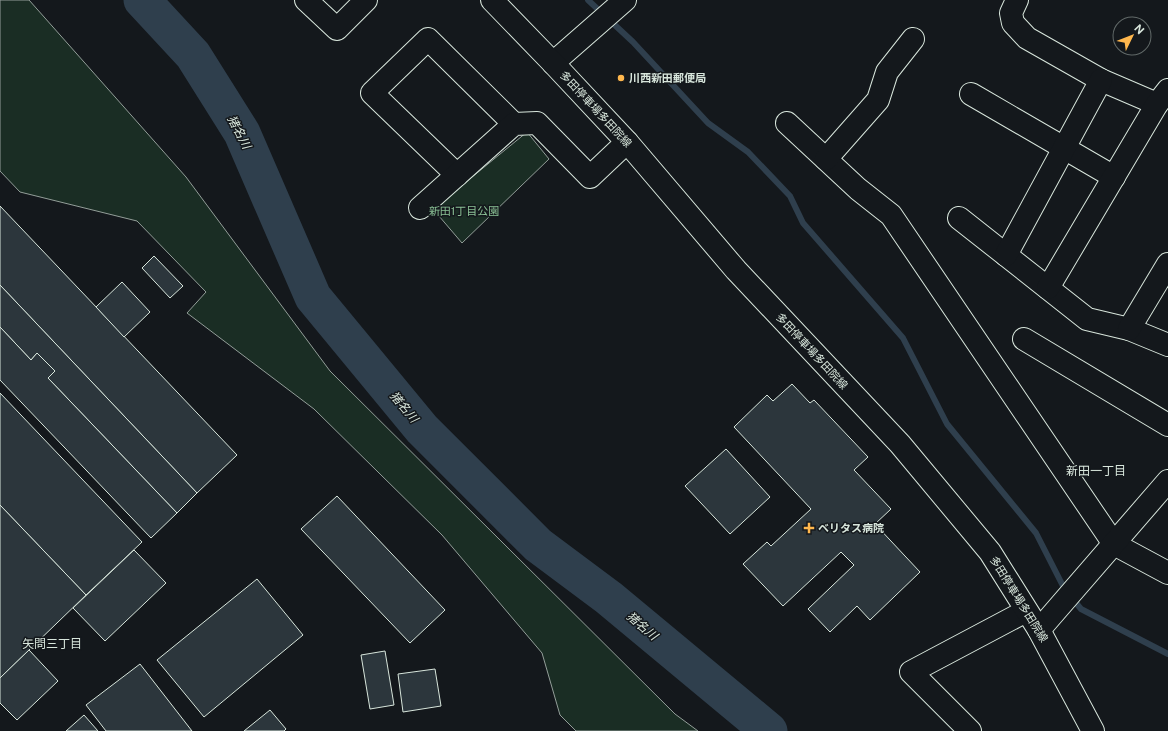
<svg xmlns="http://www.w3.org/2000/svg" width="1168" height="731" font-family="'Public Sans','Noto Sans JP',sans-serif">
<style>
.green{fill:#1a2d24;stroke:#939e99}
.lines{fill:none;stroke-linecap:round;stroke-linejoin:round}
.stream{stroke:#2f3f4d;stroke-width:6}
.river{stroke:#2f3f4d;stroke-width:37}
.building{fill:#2c363c;stroke:#d8e6dc}
.minor-casing{stroke:#d8e6dc;stroke-width:24}
.major-casing{stroke:#d8e6dc;stroke-width:24}
.minor{stroke:#14181c;stroke-width:22}
.major{stroke:#14181c;stroke-width:22}
.poi-dot{fill:#ffb74d;stroke:#14181c;stroke-width:1.5}
.labels{text-anchor:middle;stroke-width:3;stroke-linejoin:round;paint-order:stroke}
.poi-label{font-size:11px;font-weight:bold;fill:#d8e6dc;stroke:#14181c;text-anchor:start}
.street-label{font-size:11px;fill:#d8e6dc;stroke:#14181c}
.park-label{font-size:11px;fill:#8ac095;stroke:#14181c}
.water-label{font-size:12px;font-style:italic;fill:#d8e6dc;stroke:#14181c}
.neighbourhood-label{font-size:12px;fill:#d8e6dc;stroke:#14181c}
</style>
<rect width="100%" height="100%" fill="#14181c"/>
<!-- green -->
<g class="green">
<path d="M0 0H29L186 177 330 371 675 714 698 731H576L560 715 542 653 442 535 314 409 187 313 206 292 137 221 20 192 0 171Z"/>
<path d="M527 132 549 159 462 243 433 209Z"/>
</g>
<g class="lines">
<!-- stream -->
<g class="stream">
<path d="M588 0 633 42 708 123 748 152 790 196 803 223 903 338 947 424 1036 533 1064 588 1066 591"/>
<path d="M1072 598 1081 609 1168 654"/>
</g>
<!-- river -->
<path class="river" d="M142 0 193 55 242 133 313 297 422 429 538 545 609 598 769 731"/>
</g>
<!-- building -->
<g class="building">
<path d="M0 206 237 455 197 493 0 285Z"/>
<path d="M154 256 183 286 170 298 142 268Z"/>
<path d="M122 282 150 312 124 337 96 307Z"/>
<path d="M0 285 197 493 177 513 48 378 55 371 37 353 31 360 0 327Z"/>
<path d="M0 327 31 360 37 353 55 371 48 378 177 513 151 538 0 380Z"/>
<path d="M792 384 810 403 814 400 868 457 854 470 891 509 875 524 920 572 870 620 857 606 830 632 808 609 854 565 841 552 783 606 743 564 767 542 771 546 811 509 734 427 767 395 773 401Z"/>
<path d="M0 393 142 542 86 595 0 505Z"/>
<path d="M726 449 770 497 730 534 685 486Z"/>
<path d="M337 496 445 610 410 643 301 529Z"/>
<path d="M0 505 86 595 0 678Z"/>
<path d="M134 550 166 583 105 641 73 608Z"/>
<path d="M257 579 303 635 204 717 157 660Z"/>
<path d="M29 650 58 681 17 720 0 703V678Z"/>
<path d="M385 651 394 705 370 709 361 655Z"/>
<path d="M140 664 192 731H106L86 705Z"/>
<path d="M435 669 441 706 403 712 398 674Z"/>
<path d="M270 710 286 729 284 731H244Z"/>
<path d="M84 715 98 731H66Z"/>
</g>
<g class="lines">
<!-- minor casing -->
<g class="minor-casing">
<g id="minor">
<path d="M306 0 337 29 366 0"/>
<path d="M1017 0 1011 13 1013 23 1027 38 1101 80 1157 104"/>
<path d="M553 63 625 0"/>
<path d="M971 94 1114 177"/>
<path d="M787 123 858 189 891 215 1114 544 1168 573"/>
<path d="M826 159 878 100 887 72 913 39"/>
<path d="M457 175 372 93 428 39 514 124"/>
<path d="M420 208 514 124 537 123 590 177 627 142"/>
<path d="M959 218 1087 319 1129 329 1168 345"/>
<path d="M1006 255 1101 80"/>
<path d="M1048 288 1157 104 1168 90"/>
<path d="M1129 329 1168 264"/>
<path d="M1024 339 1168 425"/>
<path d="M1039 630 1168 481"/>
<path d="M970 731 911 672 1026 611"/>
</g>
</g>
<!-- major casing -->
<g class="major-casing">
<path id="major" d="M492 0 553 63 627 142 736 270 900 444 990 552 1039 630 1093 731"/>
</g>
<!-- minor -->
<use href="#minor" class="minor"/>
<!-- major -->
<use href="#major" class="major"/>
</g>
<!-- markers -->
<g class="poi-dot">
<circle cx="621" cy="78" r="4"/>
<path d="M807 522h4v4h4v4h-4v4h-4v-4h-4v-4h4z"/>
</g>
<g class="labels">
<!-- poi labels -->
<g class="poi-label">
<text x="629" y="82">川西新田郵便局</text>
<text x="818" y="532">ベリタス病院</text>
</g>
<!-- street labels -->
<g class="street-label">
<text transform="translate(596 109) rotate(47)" y="4">多田停車場多田院線</text>
<text transform="translate(812 351) rotate(47)" y="4">多田停車場多田院線</text>
<text transform="translate(1019 599) rotate(58)" y="4">多田停車場多田院線</text>
</g>
<!-- park labels -->
<g class="park-label">
<text x="464" y="215">新田1丁目公園</text>
</g>
<!-- water labels -->
<g class="water-label">
<text transform="translate(239 132) rotate(62)" y="4">猪名川</text>
<text transform="translate(404 407) rotate(50)" y="4">猪名川</text>
<text transform="translate(642 626) rotate(40)" y="4">猪名川</text>
</g>
<!-- neighbourhood labels -->
<g class="neighbourhood-label">
<text x="1096" y="475">新田一丁目</text>
<text x="52" y="648">矢問三丁目</text>
</g>
</g>
<!-- north arrow -->
<g transform="translate(1132 36) rotate(47)"><circle r="19" fill="#14181c" stroke="#626a69"/>
<path d="M0-3L7 15L0 10L-7 15Z" fill="#ffb74d"/>
<text y="-6" font-size="11" font-weight="bold" text-anchor="middle" fill="#d8e6dc">N</text>
</g>
</svg>
